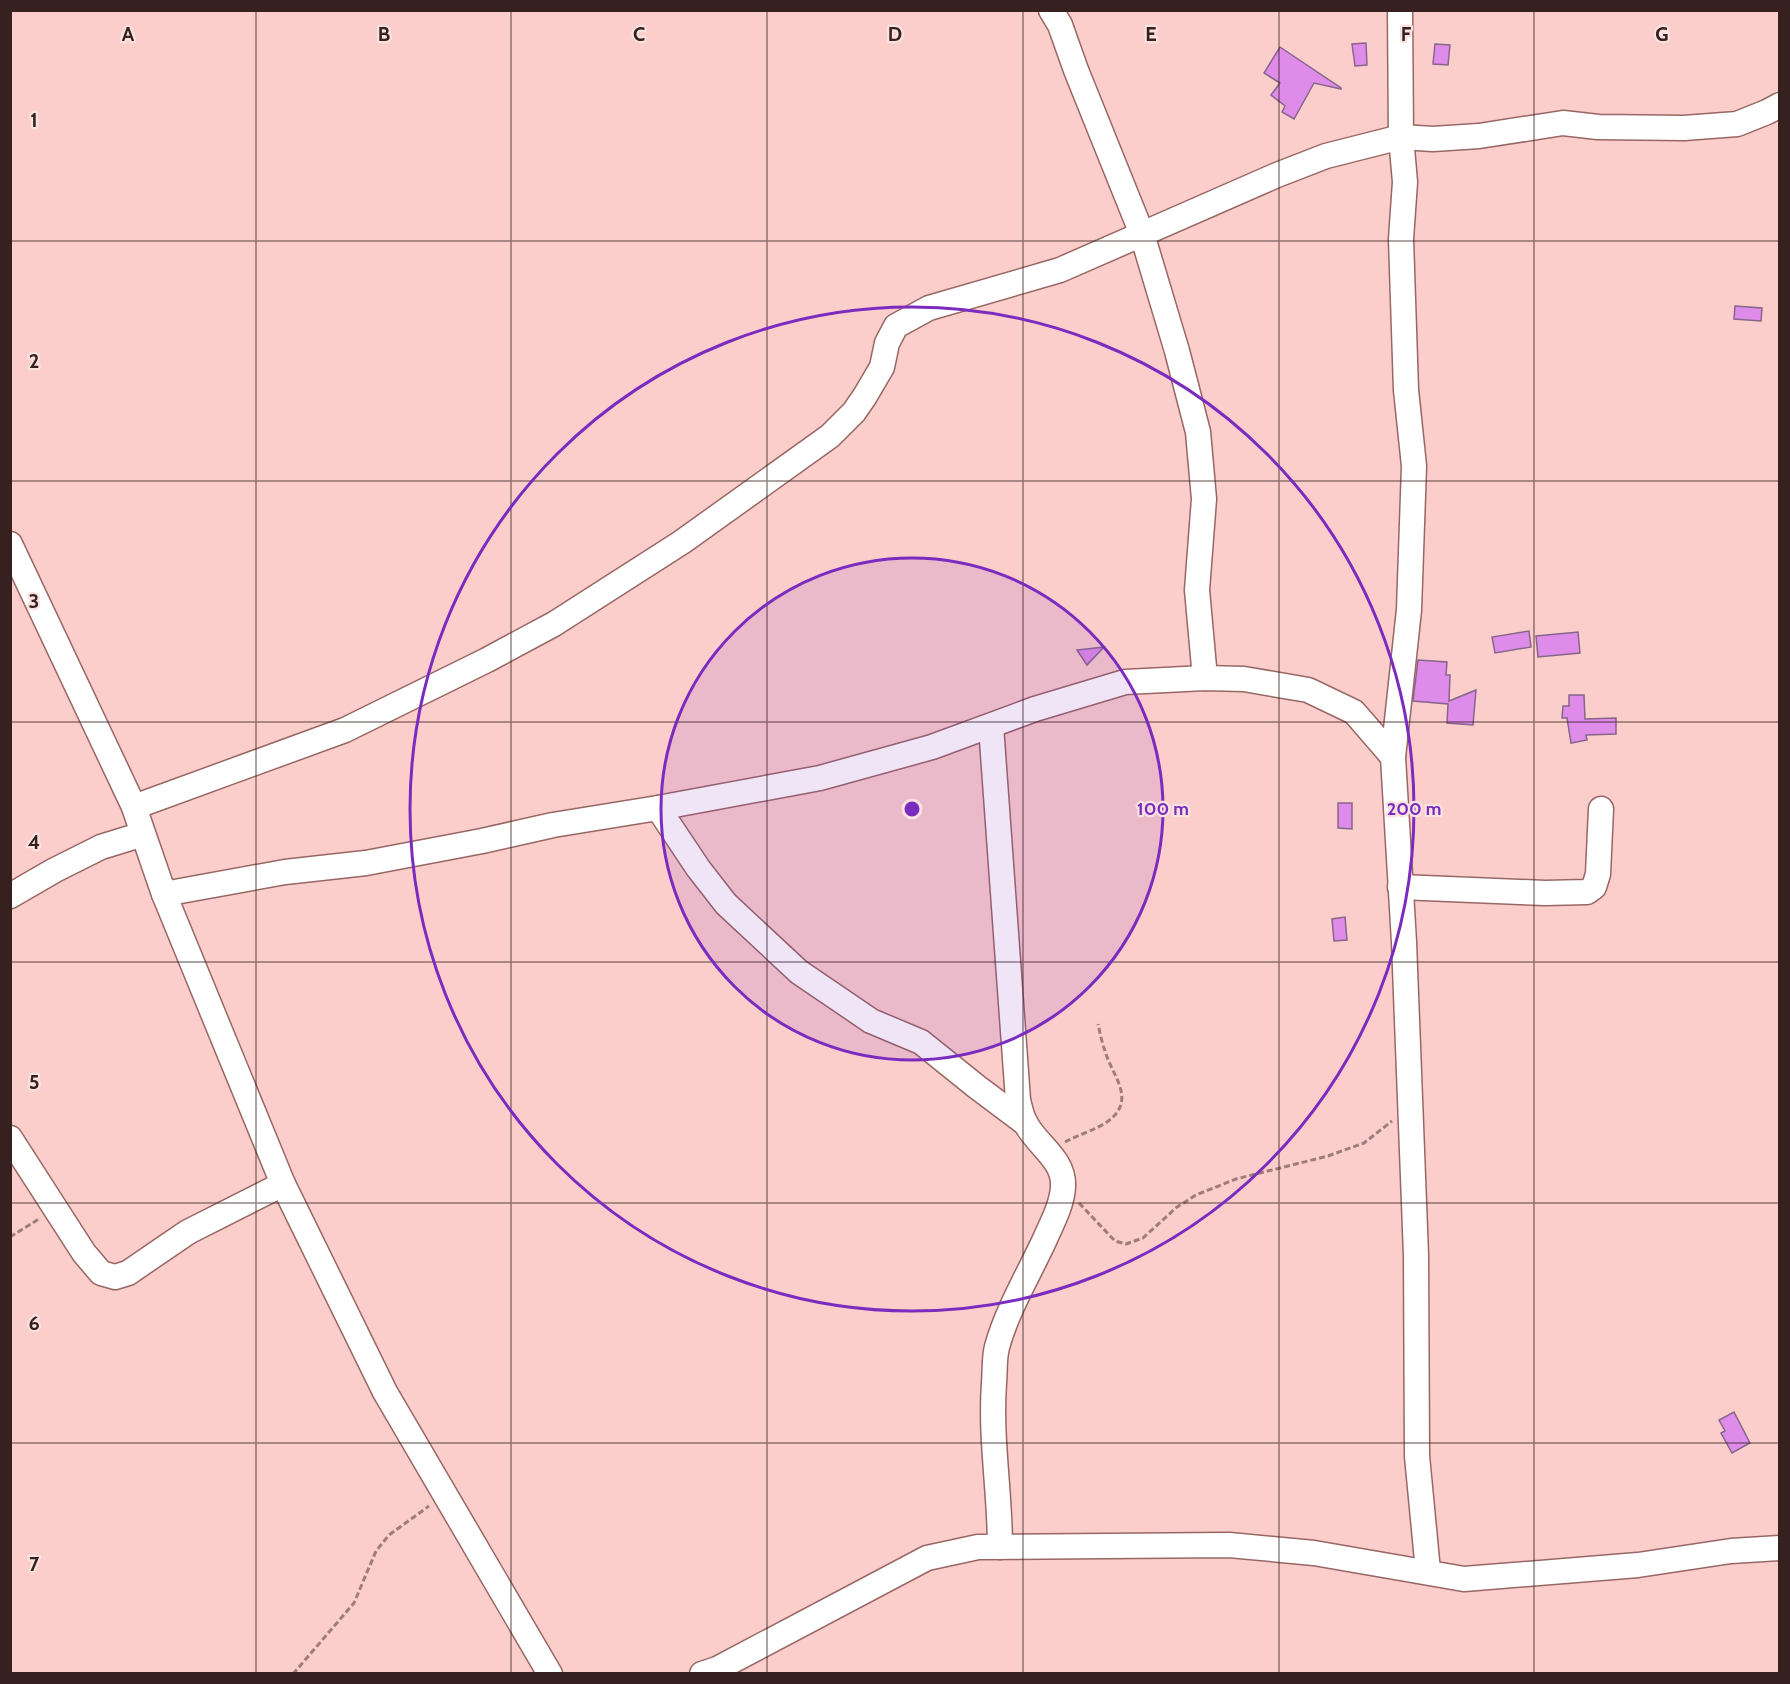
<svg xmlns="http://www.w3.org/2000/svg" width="1790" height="1684" font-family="Cabin,sans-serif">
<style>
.building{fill:#de8bea;stroke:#856789;stroke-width:1.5}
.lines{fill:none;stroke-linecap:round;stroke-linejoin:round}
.minor-casing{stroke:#986764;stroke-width:27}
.path{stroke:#9f7d7b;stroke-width:3;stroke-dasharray:6 3;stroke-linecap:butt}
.minor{stroke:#fff;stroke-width:24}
.grid{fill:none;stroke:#362120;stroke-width:1.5;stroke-opacity:0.55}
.ring{fill:none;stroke:#7b2cbf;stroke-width:3}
.grid-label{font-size:20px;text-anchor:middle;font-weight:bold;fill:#362120;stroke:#f9e2e0;stroke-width:4.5;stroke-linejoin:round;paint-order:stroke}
.centre{fill:#7b2cbf;stroke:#f9e2e0;stroke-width:3}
.ring-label{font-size:18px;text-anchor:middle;font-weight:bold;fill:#7b2cbf;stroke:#f9e2e0;stroke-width:4.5;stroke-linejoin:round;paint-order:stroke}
</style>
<rect width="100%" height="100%" fill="#fbcecc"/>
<!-- building -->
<g class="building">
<path d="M1366 43 1367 65 1355 66 1352 44Z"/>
<path d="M1435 44 1450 45 1448 65 1433 64Z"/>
<path d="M1280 47 1341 88V89L1314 83 1294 119 1282 112 1285 106 1271 95 1280 83 1264 73Z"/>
<path d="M1735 306 1762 308 1761 321 1734 319Z"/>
<path d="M1529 631 1531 647 1495 653 1492 637Z"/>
<path d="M1578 632 1580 653 1538 657 1536 636Z"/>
<path d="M1104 647 1087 665 1077 650Z"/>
<path d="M1418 660 1447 662 1446 675H1450L1449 701 1476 690 1473 725 1447 723 1448 704 1413 701Z"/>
<path d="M1569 695H1584L1585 719 1616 718V734L1586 735 1587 740 1571 743 1567 718H1562L1563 706H1569Z"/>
<path d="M1338 803H1352V829L1338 828Z"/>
<path d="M1345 917 1347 940 1334 941 1332 919Z"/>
<path d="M1734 1412 1750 1443 1732 1453 1721 1433 1725 1431 1719 1420Z"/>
</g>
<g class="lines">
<!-- minor casing -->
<g class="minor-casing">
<g id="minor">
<path d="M1051 10 1060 25 1076 70 1142 234 1177 351 1198 432 1204 499 1197 590 1205 678"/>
<path d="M1400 10 1401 137 1405 182 1401 239 1406 390 1414 466 1409 610 1393 757 1404 942 1416 1255 1417 1456 1428 1571"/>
<path d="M10 544 134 807 164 894 283 1184 385 1392 550 1674"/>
<path d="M991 726 1018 1100C1020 1107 1021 1115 1025 1122 1035 1144 1065 1159 1063 1187 1062 1205 1052 1223 1045 1239 1029 1274 1007 1310 997 1347 994 1358 995 1372 994 1383 990 1438 1000 1492 1000 1547"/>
<path d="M134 807 345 730 487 660 554 624 682 542 830 436 854 412 865 396 882 367 887 343 896 326 929 308 1060 270 1277 175 1326 156 1401 137 1433 139 1479 136 1563 123 1598 127 1684 128 1737 124 1767 112 1780 105"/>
<path d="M658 808 698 868 726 904 799 972 871 1021 921 1042 977 1087 1025 1123"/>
<path d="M1400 887 1545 893 1587 892 1594 887 1598 874 1601 809"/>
<path d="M164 894 285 872 366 863 482 841 553 825 658 808 820 778 932 747 1035 709 1125 682 1205 678 1244 679 1308 690 1354 712 1393 757"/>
<path d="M10 896 55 870 101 847 143 834"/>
<path d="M10 1138 84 1253 101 1273 115 1277 128 1273 188 1232 283 1184"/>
<path d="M702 1674 717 1669 927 1558 978 1547 1229 1545 1314 1553 1464 1579 1638 1565 1731 1551 1780 1548"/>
</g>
</g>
<!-- path -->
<g class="path">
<path d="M1065 1142C1078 1135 1095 1130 1107 1122 1138 1100 1112 1076 1105 1051 1102 1043 1100 1033 1098 1024"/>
<path d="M1079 1203 1115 1241 1126 1244 1143 1238 1177 1207 1196 1195 1236 1179 1328 1156 1364 1143 1392 1121"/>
<path d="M10 1237 39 1219"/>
<path d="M293 1674 354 1603 376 1551 389 1535 429 1506"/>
</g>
<!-- minor -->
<use href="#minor" class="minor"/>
</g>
<!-- grid -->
<path class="grid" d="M256 10V1674M511 10V1674M767 10V1674M1023 10V1674M1279 10V1674M1534 10V1674M10 241H1780M10 481H1780M10 722H1780M10 962H1780M10 1203H1780M10 1443H1780"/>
<!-- distance rings -->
<circle cx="912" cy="809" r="251" fill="#7b2cbf" fill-opacity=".12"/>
<g class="ring">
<circle cx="912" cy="809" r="251"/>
<circle cx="912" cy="809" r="502"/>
</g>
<g class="grid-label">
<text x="128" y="41">A</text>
<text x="384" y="41">B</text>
<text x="639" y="41">C</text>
<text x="895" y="41">D</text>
<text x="1151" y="41">E</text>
<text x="1406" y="41">F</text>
<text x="1662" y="41">G</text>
<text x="34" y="127">1</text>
<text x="34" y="368">2</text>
<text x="34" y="608">3</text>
<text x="34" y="849">4</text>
<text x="34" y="1089">5</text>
<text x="34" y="1330">6</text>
<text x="34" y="1571">7</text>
</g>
<circle cx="912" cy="809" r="9" class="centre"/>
<g class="ring-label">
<text x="1163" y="815">100 m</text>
<text x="1414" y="815">200 m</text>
</g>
<!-- border -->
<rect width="1790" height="1684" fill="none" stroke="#362120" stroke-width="24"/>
</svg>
